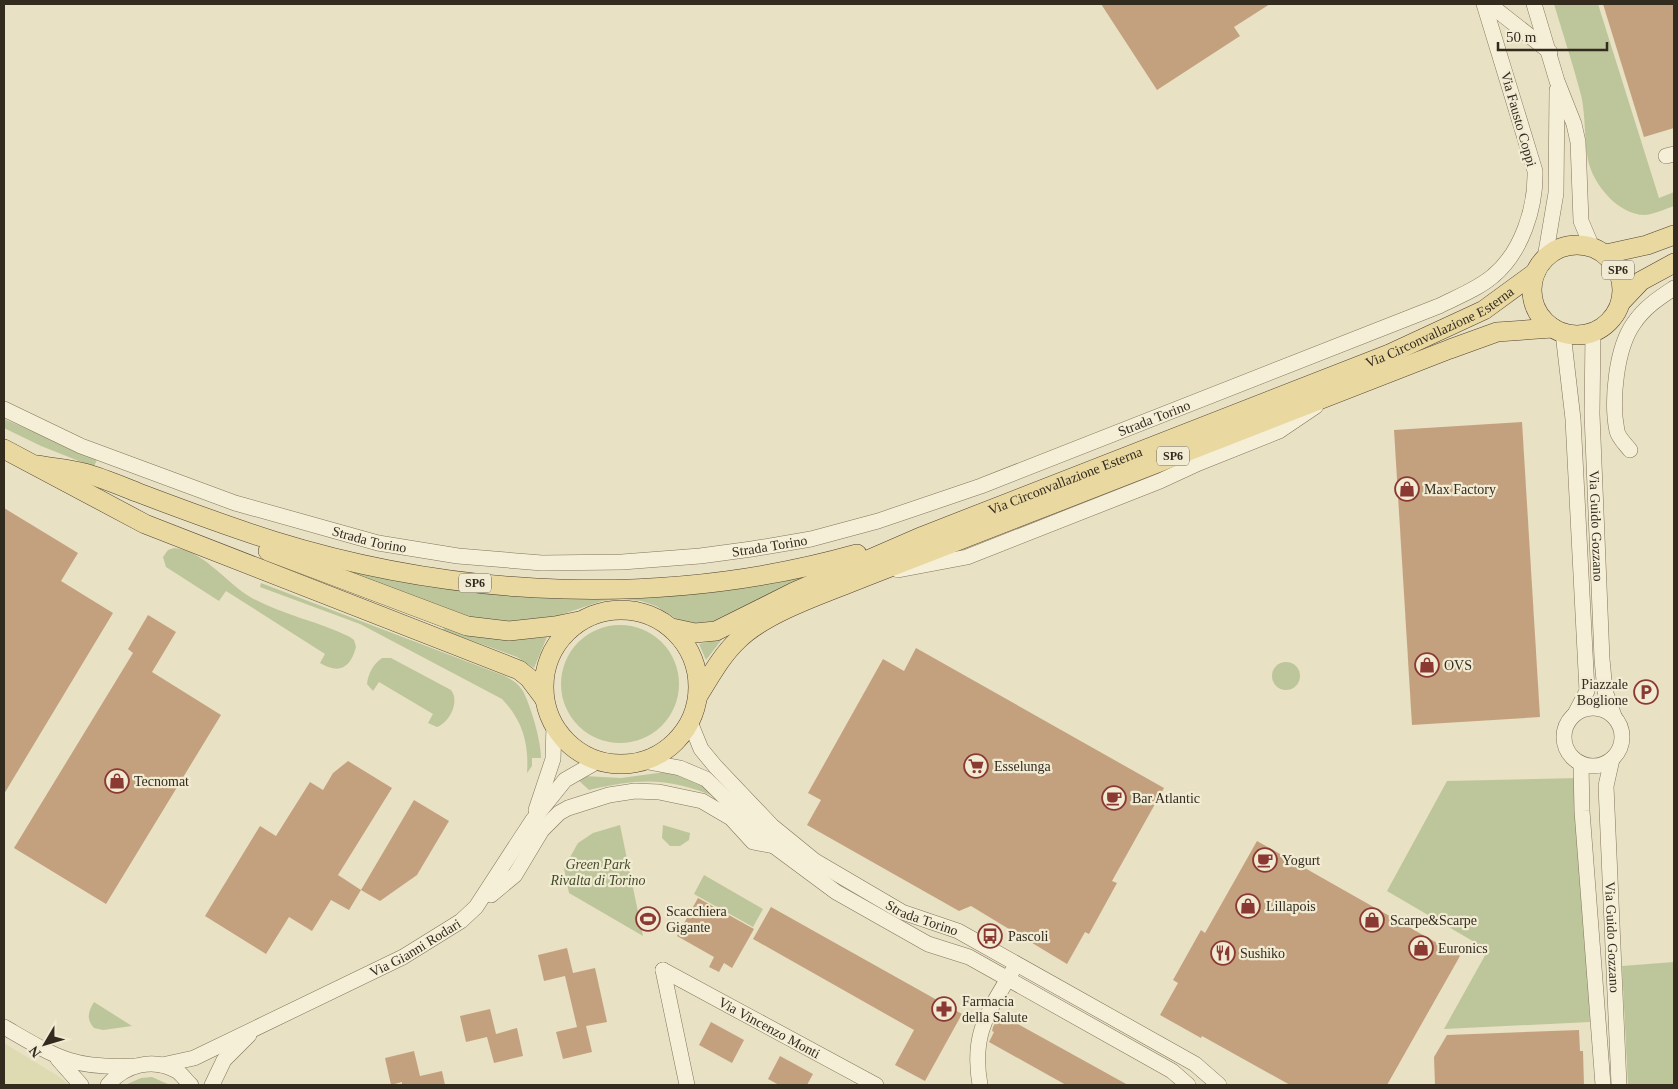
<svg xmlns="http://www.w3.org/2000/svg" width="1678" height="1089" font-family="'Times New Roman',serif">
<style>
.farmland{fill:#dedbb3}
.green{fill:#bdc69a}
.building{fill:#c4a17e}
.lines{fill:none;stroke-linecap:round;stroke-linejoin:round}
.minor-casing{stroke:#82745d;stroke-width:16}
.major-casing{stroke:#504230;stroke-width:20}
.minor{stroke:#f5efd7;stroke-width:15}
.major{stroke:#e9d8a0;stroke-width:19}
.labels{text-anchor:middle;stroke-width:4.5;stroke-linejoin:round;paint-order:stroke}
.shield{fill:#f2ebd3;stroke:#6d6555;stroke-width:1}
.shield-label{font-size:12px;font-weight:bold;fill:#342b1f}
.street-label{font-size:14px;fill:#342b1f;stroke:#f2ebd3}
.poi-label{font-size:14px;fill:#342b1f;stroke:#f2ebd3;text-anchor:start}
.park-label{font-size:14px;font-style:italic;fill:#414e28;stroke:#f2ebd3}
</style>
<rect width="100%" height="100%" fill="#e9e1c4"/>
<!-- farmland -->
<path class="farmland" d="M4 1043 58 1076 69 1085H4Z"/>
<!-- green -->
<g class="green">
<path d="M1554 4H1598L1659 198 1674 192V206C1665 209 1655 214 1645 215 1618 215 1593 184 1588 160 1584 139 1586 117 1581 95 1573 65 1563 34 1554 4Z"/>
<path d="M4 419 97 459 94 467 41 446 4 428Z"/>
<path d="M174 548C202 550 224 580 247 595 277 614 318 621 350 637L354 640 356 647C350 669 339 674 320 663L325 654 226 591 219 601 166 567 163 557 168 550Z"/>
<path d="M345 568 508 593 830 569 705 627 683 623 656 606 641 601 622 599 602 601 539 622 476 621 344 573Z"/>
<path d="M261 583 505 676C512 680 518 683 523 691 531 707 541 740 541 758H532V766L527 773C529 744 523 721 502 699L360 624 260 587Z"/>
<circle cx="620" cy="684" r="59"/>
<path d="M444 628C479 638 511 641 547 637L534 668 517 657 443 630Z"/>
<path d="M723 638 706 660 699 644Z"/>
<path d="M382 658H391L451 690C460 701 450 722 437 727L428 723 433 714 379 682 373 691 367 684C368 674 373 664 382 658Z"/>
<circle cx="1286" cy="676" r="14"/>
<path d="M673 771 706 784 718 798C669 777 640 778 589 790L576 778 584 776 621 778Z"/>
<path d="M1578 778 1590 1022 1444 1029 1488 950 1387 891 1447 781Z"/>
<path d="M620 825 643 936 569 893 564 868 578 843 593 833Z"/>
<path d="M663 825 690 833 689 840 680 846H670L662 838Z"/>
<path d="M704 875 763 909 753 927 694 894Z"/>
<path d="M1674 962V1085H1628L1622 966Z"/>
<path d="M94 1002 132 1026 103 1030 94 1028C86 1019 88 1012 94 1002Z"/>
<path d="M152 1077 170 1085H125L141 1078Z"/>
</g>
<!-- building -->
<g class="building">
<path d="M1101 4H1270L1234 27 1240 36 1157 90Z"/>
<path d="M1603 4H1674V128L1644 137Z"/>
<path d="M1522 422 1540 717 1412 725 1394 430Z"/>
<path d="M4 508 78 553 61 581 113 613 4 794Z"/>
<path d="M148 615 176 632 152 672 221 715 106 904 14 848 133 653 128 649Z"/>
<path d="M916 648 1164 788 1112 881 1117 883 1089 934 1085 932 1067 964 971 906 959 911 807 825 821 800 808 793 883 659 904 671Z"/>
<path d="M348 761 392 788 338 875 361 890 349 910 331 900 312 931 289 917 266 954 205 916 260 826 276 836 310 782 323 790 333 773Z"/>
<path d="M414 800 449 821 417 875 380 901 361 890Z"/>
<path d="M1257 841 1460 956 1387 1085H1290L1202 1036 1201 1038 1160 1015 1178 983 1173 980 1201 930 1205 933Z"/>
<path d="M698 898 754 929 732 968 724 963 719 972 709 967 714 957 677 936Z"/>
<path d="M771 907 962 1014 925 1081 895 1065 914 1030 753 939Z"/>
<path d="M567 948 573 973 595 968 607 1022 586 1026 592 1052 563 1059 556 1032 577 1027 565 976 544 981 538 955Z"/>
<path d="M490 1009 496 1034 517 1028 523 1056 494 1063 487 1037 466 1042 460 1016Z"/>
<path d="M1000 1014 1128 1085H1066L989 1042 994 1032 992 1031 993 1027Z"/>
<path d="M711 1022 744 1040 732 1063 699 1045Z"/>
<path d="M1579 1030 1580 1051H1583L1584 1085H1435L1434 1057 1447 1035Z"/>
<path d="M414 1051 420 1076 442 1071 445 1085H402V1082L391 1085 385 1058Z"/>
<path d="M780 1056 813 1074 807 1085H779L768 1079Z"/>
</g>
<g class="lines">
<!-- minor casing -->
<g class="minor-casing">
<g id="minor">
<path d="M1489 4 1550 52"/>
<path d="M1534 4 1557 81 1574 124 1578 142 1581 221 1592 247"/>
<path d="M1666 156 1674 154"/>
<path d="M1545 258 1556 193 1557 90"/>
<path id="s1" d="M1593 332 1592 414 1602 659 1605 691 1614 716"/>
<path d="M1563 333 1573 419 1587 691 1576 712"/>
<path id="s2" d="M4 409 81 446 235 503 378 543 458 556 542 563 622 562 700 556 752 549 811 539 878 521 981 486 1439 306C1457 297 1478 289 1493 276 1522 252 1536 207 1535 171L1484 4"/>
<path d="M1630 450C1626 445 1618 437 1617 431 1611 401 1616 348 1634 323 1645 307 1659 298 1674 288"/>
<path d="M898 570 967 557 1160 481 1199 463 1279 431 1316 406"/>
<circle cx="1593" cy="737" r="29"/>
<path id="s3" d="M690 722 701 749 715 766 772 826 815 861 902 912 958 931 1195 1064 1219 1085"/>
<path id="s4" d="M1612 759 1606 786 1619 1085"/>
<path d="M643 761 680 768 706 779 774 846 836 892 928 944 969 957 1172 1071 1188 1085"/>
<path d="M1581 764 1582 811 1603 1085"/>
<path d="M536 810 553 759 554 725"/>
<path d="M491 895 515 875 542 830 559 813 568 808 609 795 635 791 659 792 702 801 731 818 753 842 774 846"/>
<path id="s5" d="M663 970 876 1085"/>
<path d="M663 970 687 1085"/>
<path d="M4 1027C56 1057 72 1069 135 1066"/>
<path d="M58 1059 81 1085"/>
<path id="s6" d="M162 1065 194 1058 403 957 461 921 476 907 532 821 565 780 598 761"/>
<path d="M108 1085C124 1065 153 1057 177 1071 182 1074 186 1081 191 1085"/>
<path d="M212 1085 224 1060 249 1035"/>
<path d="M980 1085C971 1033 988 1013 1013 970"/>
</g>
</g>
<!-- major casing -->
<g class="major-casing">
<g id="major">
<circle cx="1577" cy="290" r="45"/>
<path d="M1606 254 1647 245 1674 235"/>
<path d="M1621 302 1641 281 1674 263"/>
<path d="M4 449 145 524 519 670 529 678 544 698"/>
<path d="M38 465C53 468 69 469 84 473 103 478 121 486 139 493 184 510 229 527 274 541 461 599 668 607 857 554"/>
<path d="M268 551 467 626 509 631 555 626 579 621"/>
<circle cx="621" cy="687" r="77"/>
<path id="s7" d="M672 628 695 633 716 631 794 592 923 536 1389 354 1484 310 1536 272"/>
<path d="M698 696C710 677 721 656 738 640 767 611 831 591 870 575L1450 349 1497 332 1553 328"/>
</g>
</g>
<!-- minor -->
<use href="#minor" class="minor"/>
<!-- major -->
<use href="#major" class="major"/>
</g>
<!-- icons -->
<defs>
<g id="shop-ring" transform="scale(1.25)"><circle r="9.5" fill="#f2ebd3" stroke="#8b3933" stroke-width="1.5"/><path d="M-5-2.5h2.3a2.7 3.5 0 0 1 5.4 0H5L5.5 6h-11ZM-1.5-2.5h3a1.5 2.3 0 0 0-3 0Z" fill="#8b3933"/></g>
<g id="parking-ring" transform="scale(1.25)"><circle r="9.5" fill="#f2ebd3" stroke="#8b3933" stroke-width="1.5"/><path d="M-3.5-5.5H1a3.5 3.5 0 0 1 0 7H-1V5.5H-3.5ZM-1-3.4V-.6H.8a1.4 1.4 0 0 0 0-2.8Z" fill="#8b3933"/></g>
<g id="supermarket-ring" transform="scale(1.25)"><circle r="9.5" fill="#f2ebd3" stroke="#8b3933" stroke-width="1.5"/><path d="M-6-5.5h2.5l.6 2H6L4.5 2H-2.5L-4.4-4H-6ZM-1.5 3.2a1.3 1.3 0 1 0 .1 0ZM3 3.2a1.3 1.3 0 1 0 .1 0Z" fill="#8b3933"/></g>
<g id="cafe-ring" transform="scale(1.25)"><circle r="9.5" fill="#f2ebd3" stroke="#8b3933" stroke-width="1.5"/><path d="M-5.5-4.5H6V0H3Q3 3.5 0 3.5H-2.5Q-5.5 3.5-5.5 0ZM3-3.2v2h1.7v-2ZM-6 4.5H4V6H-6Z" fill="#8b3933"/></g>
<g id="stadium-ring" transform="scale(1.25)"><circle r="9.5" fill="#f2ebd3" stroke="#8b3933" stroke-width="1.5"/><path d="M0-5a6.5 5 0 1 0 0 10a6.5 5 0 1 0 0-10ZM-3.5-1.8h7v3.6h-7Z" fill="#8b3933"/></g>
<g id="bus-ring" transform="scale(1.25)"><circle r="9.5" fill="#f2ebd3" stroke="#8b3933" stroke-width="1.5"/><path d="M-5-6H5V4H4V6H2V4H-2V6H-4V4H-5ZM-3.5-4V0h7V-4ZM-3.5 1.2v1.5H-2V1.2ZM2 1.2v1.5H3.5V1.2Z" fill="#8b3933"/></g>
<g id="restaurant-ring" transform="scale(1.25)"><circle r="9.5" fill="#f2ebd3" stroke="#8b3933" stroke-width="1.5"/><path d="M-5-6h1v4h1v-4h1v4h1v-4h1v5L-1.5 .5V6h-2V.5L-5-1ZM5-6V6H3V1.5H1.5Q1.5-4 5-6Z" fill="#8b3933"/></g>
<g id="pharmacy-ring" transform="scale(1.25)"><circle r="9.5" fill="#f2ebd3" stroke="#8b3933" stroke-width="1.5"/><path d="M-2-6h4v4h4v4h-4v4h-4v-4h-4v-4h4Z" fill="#8b3933"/></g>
</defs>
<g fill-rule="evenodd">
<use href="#shop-ring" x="1407" y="489"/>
<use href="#shop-ring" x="1427" y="665"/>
<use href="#parking-ring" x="1646" y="692"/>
<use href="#supermarket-ring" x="976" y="766"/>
<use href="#shop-ring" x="117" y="781"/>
<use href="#cafe-ring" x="1114" y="798"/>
<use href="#cafe-ring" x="1265" y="860"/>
<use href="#shop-ring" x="1248" y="906"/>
<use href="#stadium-ring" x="648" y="919"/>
<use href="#shop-ring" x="1372" y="920"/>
<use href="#bus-ring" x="990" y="936"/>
<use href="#shop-ring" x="1421" y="948"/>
<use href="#restaurant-ring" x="1223" y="953"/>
<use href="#pharmacy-ring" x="944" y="1009"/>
</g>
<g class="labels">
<!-- shield labels -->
<g class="shield">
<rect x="1602" y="260.5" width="32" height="19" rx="4"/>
<rect x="1157" y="446.5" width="32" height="19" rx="4"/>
<rect x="459" y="573.5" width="32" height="19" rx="4"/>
</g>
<g class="shield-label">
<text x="1618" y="274">SP6</text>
<text x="1173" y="460">SP6</text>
<text x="475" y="587">SP6</text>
</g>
<!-- street labels -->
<g class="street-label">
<text transform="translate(1519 119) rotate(74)" y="5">Via Fausto Coppi</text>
<text dy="5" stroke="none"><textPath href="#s7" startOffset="830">Via Circonvallazione Esterna</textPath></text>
<text dy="5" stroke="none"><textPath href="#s2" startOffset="1198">Strada Torino</textPath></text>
<text dy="5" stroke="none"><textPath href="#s7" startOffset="425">Via Circonvallazione Esterna</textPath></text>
<text dy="5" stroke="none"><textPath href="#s1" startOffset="194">Via Guido Gozzano</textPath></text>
<text dy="5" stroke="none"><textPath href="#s2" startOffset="389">Strada Torino</textPath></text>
<text dy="5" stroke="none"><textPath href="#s2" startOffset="792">Strada Torino</textPath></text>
<text dy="5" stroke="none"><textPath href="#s3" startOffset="311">Strada Torino</textPath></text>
<text dy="5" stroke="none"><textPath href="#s4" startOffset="179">Via Guido Gozzano</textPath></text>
<text dy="5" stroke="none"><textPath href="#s6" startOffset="280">Via Gianni Rodari</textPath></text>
<text dy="5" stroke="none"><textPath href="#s5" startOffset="121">Via Vincenzo Monti</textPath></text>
</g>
<!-- poi labels -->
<g class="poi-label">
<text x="1424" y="494">Max Factory</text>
<text x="1444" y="670">OVS</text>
<text x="1628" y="689" text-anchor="end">Piazzale<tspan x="1628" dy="16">Boglione</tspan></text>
<text x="994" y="771">Esselunga</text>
<text x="134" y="786">Tecnomat</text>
<text x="1132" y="803">Bar Atlantic</text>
<text x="1282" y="865">Yogurt</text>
<text x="1266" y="911">Lillapois</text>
<text x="666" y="916">Scacchiera<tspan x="666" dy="16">Gigante</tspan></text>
<text x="1390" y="925">Scarpe&amp;Scarpe</text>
<text x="1008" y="941">Pascoli</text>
<text x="1438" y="953">Euronics</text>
<text x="1240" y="958">Sushiko</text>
<text x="962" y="1006">Farmacia<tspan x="962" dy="16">della Salute</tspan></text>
</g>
<!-- park labels -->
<g class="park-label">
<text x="598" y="869">Green Park<tspan x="598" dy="16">Rivalta di Torino</tspan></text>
</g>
</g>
<!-- border -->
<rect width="1678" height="1089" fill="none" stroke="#342b1f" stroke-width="10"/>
<!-- north arrow -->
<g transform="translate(45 1044) rotate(232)" stroke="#f2ebd3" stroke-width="4" paint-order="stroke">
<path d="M0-4L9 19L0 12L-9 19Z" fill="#342b1f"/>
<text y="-8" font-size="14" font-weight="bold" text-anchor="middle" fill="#342b1f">N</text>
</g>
<!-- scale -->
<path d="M1498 42v8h109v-8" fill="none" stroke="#342b1f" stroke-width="2.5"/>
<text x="1506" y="42" font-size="15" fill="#342b1f" stroke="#f2ebd3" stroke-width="4" paint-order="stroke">50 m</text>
</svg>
